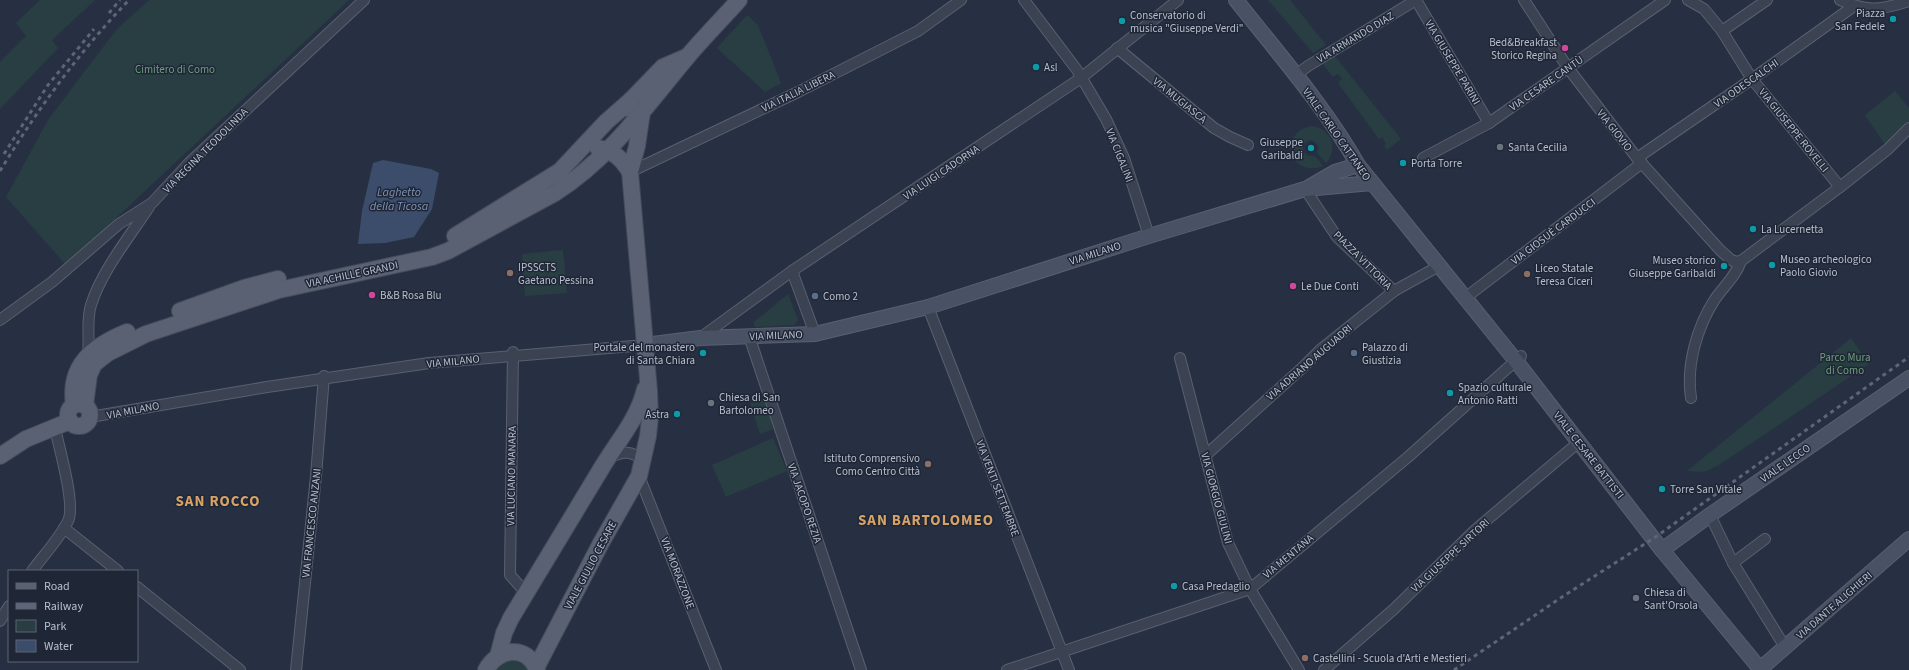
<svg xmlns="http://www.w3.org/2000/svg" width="1909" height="670" font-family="'Source Sans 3',sans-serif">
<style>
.green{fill:#283e43}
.water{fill:#3c4c6b}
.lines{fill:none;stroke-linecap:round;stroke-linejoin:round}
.street-casing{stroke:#59606f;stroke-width:12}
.secondary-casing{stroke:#59606f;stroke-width:16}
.primary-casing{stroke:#444b5b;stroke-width:18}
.street{stroke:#3b4252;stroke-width:10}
.secondary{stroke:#495165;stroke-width:14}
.primary{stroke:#596172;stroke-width:16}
.rail{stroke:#5d6679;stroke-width:3;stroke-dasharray:4 4;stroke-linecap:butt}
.culture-dot{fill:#0f9aa8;stroke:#1f2737;stroke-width:1.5}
.hotel-dot{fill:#d1479c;stroke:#1f2737;stroke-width:1.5}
.worship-dot{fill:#6b7280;stroke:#1f2737;stroke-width:1.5}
.education-dot{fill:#8d6e63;stroke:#1f2737;stroke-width:1.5}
.service-dot{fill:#5c6f8a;stroke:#1f2737;stroke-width:1.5}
.labels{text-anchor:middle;stroke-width:3;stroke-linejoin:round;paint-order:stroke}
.poi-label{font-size:11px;fill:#b8becc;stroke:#1f2737;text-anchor:start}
.street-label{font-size:11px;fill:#b8becc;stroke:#1f2737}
.park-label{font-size:11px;fill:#6f9d7d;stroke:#1f2737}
.water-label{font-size:12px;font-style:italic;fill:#7f91b2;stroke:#1f2737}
.district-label{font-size:15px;font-weight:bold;letter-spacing:1px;fill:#d6a268;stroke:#1f2737}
</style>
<rect width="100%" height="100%" fill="#263042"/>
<!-- green -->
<g class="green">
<path d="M40 0H95L52 40 58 48 0 109V62L26 36 16 23Z"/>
<path d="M149 0H349L66 265 6 197 48 120 116 30Z"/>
<path d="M1268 0H1290L1326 45 1313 53Z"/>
<path d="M747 15 758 25 781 83 765 92 717 48Z"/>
<path d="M1334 55 1401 139 1387 150 1384 146 1386 144 1382 137 1379 139 1338 83 1342 79 1338 74 1333 77 1322 63Z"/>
<path d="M1895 91 1909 108V123L1886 146 1865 115Z"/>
<path d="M1311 126C1331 128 1339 148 1326 163L1317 153 1319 147 1315 142 1310 140 1304 144C1301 153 1307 157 1315 156L1323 166C1291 179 1276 134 1311 126Z"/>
<path d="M563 250 567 293 525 296 522 254Z"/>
<path d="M788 294 798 320 794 325 756 327 754 325V322Z"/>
<path d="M1851 338 1869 364 1719 465 1704 472 1687 471Z"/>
<path d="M764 398 774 429 760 434 750 403Z"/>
<path d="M773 438 787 471 726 497 712 465Z"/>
<path d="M511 659 520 660 530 670H495L498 665Z"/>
</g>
<!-- water -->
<path class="water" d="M383 160 431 169 439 173 432 209 414 237 385 243 358 244 362 211 373 163Z"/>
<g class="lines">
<!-- street casing -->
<g class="street-casing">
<g id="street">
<path d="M1024 0 1077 70 1106 119 1124 158 1149 236"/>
<path d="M1416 0 1489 123"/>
<path d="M1524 0 1568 68 1637 158 1720 250 1730 259 1735 262 1741 261 1840 187 1888 149 1909 128"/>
<path d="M1688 0 1704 9 1722 31 1752 79 1840 187"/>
<path d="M1840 0C1867 12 1882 10 1909 1"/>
<path d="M1722 31 1767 0"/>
<path d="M1117 48 1214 128 1230 137 1248 145"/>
<path d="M1296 75 1308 66 1416 0"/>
<path d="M1423 158 1489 123 1665 0"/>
<path d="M1637 158 1752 79 1854 6"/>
<path d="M630 172 798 92 918 31 961 0"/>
<path d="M1305 189 1337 237 1394 291"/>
<path d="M792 271 815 334"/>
<path d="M1465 298 1642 163"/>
<path d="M928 307 1069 670"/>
<path d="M0 320 52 282 119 224 152 203 189 163 364 0"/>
<path d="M749 336 861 670"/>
<path d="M700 338 792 271 1081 78 1178 0"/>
<path d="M513 352 510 575 526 593"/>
<path d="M88 354C90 338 86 321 91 305 101 272 130 236 149 207"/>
<path d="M1180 358 1228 543 1250 589 1299 670"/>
<path d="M1691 398C1686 365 1697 327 1715 299 1724 286 1736 276 1741 261"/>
<path d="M90 417 267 387 429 363 645 345"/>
<path d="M1206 455 1302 368 1320 350 1394 291 1439 266"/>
<path d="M609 458C622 451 632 450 643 461"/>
<path d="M639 476 716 670"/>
<path d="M1710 515 1733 563 1785 647"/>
<path d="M64 528 118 571"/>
<path d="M1733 563 1765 539"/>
<path d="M32 571C43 556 60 538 68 521 76 505 59 448 55 428"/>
<path d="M137 587 240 670"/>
<path d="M0 621 9 606"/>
<path d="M296 670 316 476 324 376"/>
<path d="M1007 670 1250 589 1408 457 1521 356"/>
<path d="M1324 670 1394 609 1475 530 1579 442"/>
</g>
</g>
<!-- secondary casing -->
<g class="secondary-casing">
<g id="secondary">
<path d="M1236 0C1277 52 1326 108 1358 165L1516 361 1662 550 1761 670"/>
<path d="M1309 187 1335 172 1358 165"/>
<path d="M645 345 700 338 815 334 928 307 1149 236 1305 189 1372 183"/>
<path d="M1662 550 1710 515 1909 378"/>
<path d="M1759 670 1909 539"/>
</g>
</g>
<!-- primary casing -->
<g class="primary-casing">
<g id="primary">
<path d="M627 108 631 100 663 67 686 57"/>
<path d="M598 148C614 151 622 159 630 172"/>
<path d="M455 236 560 171 606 122 631 100"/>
<path d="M180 311 244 288 278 279"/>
<circle cx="79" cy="415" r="11"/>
<path d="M74 405C68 365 93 346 127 332"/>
<path d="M85 405 89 375 94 364 108 353 146 334 279 290 432 257 448 251 555 193C610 158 647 105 688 56 704 37 722 19 739 0"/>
<path d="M0 456 26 439 70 421"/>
<path d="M498 656 504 633 511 618C541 568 571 518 601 469 617 442 638 419 645 389"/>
<path d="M536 668 601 543 639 476 648 436 650 417 649 391 630 172 637 146 642 112"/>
<path d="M486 670C498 648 527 644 537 670"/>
</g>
</g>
<!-- street -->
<use href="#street" class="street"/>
<!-- secondary -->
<use href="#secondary" class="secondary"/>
<!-- primary -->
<use href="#primary" class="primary"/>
<!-- rail -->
<g class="rail">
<path d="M109 13 120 0"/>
<path d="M4 154 48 85 94 29"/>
<path d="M0 171C37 110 79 52 129 0"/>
<path d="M1454 670 1562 597 1654 538 1909 357"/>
</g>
</g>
<!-- markers -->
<g class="culture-dot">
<circle cx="1893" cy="19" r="4"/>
<circle cx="1122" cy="21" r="4"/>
<circle cx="1036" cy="67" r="4"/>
<circle cx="1311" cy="148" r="4"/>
<circle cx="1403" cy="163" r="4"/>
<circle cx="1753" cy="229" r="4"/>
<circle cx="1772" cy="265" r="4"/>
<circle cx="1724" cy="266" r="4"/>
<circle cx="703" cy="353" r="4"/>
<circle cx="1450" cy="393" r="4"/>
<circle cx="677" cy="414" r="4"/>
<circle cx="1662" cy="489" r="4"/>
<circle cx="1174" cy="586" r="4"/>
</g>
<g class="hotel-dot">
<circle cx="1565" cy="48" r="4"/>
<circle cx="1293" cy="286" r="4"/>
<circle cx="372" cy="295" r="4"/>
</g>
<g class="worship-dot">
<circle cx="1500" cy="147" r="4"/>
<circle cx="711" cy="403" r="4"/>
<circle cx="1636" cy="598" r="4"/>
</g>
<g class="education-dot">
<circle cx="510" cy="273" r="4"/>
<circle cx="1527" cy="274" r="4"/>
<circle cx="928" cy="464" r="4"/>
<circle cx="1305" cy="658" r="4"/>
</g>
<g class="service-dot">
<circle cx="815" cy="296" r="4"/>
<circle cx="1354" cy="353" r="4"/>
</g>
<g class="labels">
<!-- poi labels -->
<g class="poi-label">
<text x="1885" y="17" text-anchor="end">Piazza<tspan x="1885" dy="13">San Fedele</tspan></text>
<text x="1130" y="19">Conservatorio di<tspan x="1130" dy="13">musica "Giuseppe Verdi"</tspan></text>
<text x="1557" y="46" text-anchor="end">Bed&amp;Breakfast<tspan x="1557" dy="13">Storico Regina</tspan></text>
<text x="1044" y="71">Asl</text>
<text x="1303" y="146" text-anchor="end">Giuseppe<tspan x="1303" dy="13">Garibaldi</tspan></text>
<text x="1508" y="151">Santa Cecilia</text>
<text x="1411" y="167">Porta Torre</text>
<text x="1761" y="233">La Lucernetta</text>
<text x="1780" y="263">Museo archeologico<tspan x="1780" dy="13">Paolo Giovio</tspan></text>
<text x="1716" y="264" text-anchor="end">Museo storico<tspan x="1716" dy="13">Giuseppe Garibaldi</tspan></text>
<text x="518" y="271">IPSSCTS<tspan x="518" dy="13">Gaetano Pessina</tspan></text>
<text x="1535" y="272">Liceo Statale<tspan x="1535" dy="13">Teresa Ciceri</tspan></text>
<text x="1301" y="290">Le Due Conti</text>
<text x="380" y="299">B&amp;B Rosa Blu</text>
<text x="823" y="300">Como 2</text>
<text x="695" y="351" text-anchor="end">Portale del monastero<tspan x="695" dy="13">di Santa Chiara</tspan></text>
<text x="1362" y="351">Palazzo di<tspan x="1362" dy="13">Giustizia</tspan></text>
<text x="1458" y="391">Spazio culturale<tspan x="1458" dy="13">Antonio Ratti</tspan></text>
<text x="719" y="401">Chiesa di San<tspan x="719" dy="13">Bartolomeo</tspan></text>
<text x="669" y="418" text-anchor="end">Astra</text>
<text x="920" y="462" text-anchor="end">Istituto Comprensivo<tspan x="920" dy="13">Como Centro Città</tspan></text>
<text x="1670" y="493">Torre San Vitale</text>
<text x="1182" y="590">Casa Predaglio</text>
<text x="1644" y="596">Chiesa di<tspan x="1644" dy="13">Sant'Orsola</tspan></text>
<text x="1313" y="662">Castellini - Scuola d'Arti e Mestieri</text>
</g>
<!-- street labels -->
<g class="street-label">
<text transform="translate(1355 37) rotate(-31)" y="4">VIA ARMANDO DIAZ</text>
<text transform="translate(1453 62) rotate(59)" y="4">VIA GIUSEPPE PARINI</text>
<text transform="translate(1546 83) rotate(-35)" y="4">VIA CESARE CANTÙ</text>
<text transform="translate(1746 83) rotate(-35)" y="4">VIA ODESCALCHI</text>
<text transform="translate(798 91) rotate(-26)" y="4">VIA ITALIA LIBERA</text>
<text transform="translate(1180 100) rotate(39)" y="4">VIA MUGIASCA</text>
<text transform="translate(1615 130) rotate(52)" y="4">VIA GIOVIO</text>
<text transform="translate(1794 130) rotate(51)" y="4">VIA GIUSEPPE ROVELLI</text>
<text transform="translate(1337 134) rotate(55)" y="4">VIALE CARLO CATTANEO</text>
<text transform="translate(205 150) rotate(-45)" y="4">VIA REGINA TEODOLINDA</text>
<text transform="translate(1120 155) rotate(68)" y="4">VIA CIGALINI</text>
<text transform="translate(941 172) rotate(-34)" y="4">VIA LUIGI CADORNA</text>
<text transform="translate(1553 231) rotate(-37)" y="4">VIA GIOSUÈ CARDUCCI</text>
<text transform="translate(1095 253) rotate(-18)" y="4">VIA MILANO</text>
<text transform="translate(1363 260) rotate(45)" y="4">PIAZZA VITTORIA</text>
<text transform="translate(352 274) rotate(-12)" y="4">VIA ACHILLE GRANDI</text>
<text transform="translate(776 335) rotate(-2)" y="4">VIA MILANO</text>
<text transform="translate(453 361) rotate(-6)" y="4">VIA MILANO</text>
<text transform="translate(1309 362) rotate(-41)" y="4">VIA ADRIANO AUGUADRI</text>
<text transform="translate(133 410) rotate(-11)" y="4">VIA MILANO</text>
<text transform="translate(1589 455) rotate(52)" y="4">VIALE CESARE BATTISTI</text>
<text transform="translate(1785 463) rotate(-35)" y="4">VIALE LECCO</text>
<text transform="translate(511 476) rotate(-89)" y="4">VIA LUCIANO MANARA</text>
<text transform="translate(998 488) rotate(69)" y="4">VIA VENTI SETTEMBRE</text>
<text transform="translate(1217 498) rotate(75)" y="4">VIA GIORGIO GIULINI</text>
<text transform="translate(805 503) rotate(71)" y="4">VIA JACOPO REZIA</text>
<text transform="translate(311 523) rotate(-84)" y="4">VIA FRANCESCO ANZANI</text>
<text transform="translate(1450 555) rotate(-43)" y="4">VIA GIUSEPPE SIRTORI</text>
<text transform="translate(1288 556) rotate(-40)" y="4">VIA MENTANA</text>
<text transform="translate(590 565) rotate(-62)" y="4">VIALE GIULIO CESARE</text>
<text transform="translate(678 573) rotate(69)" y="4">VIA MORAZZONE</text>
<text transform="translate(1834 605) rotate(-41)" y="4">VIA DANTE ALIGHIERI</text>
</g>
<!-- park labels -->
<g class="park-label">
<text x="175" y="73">Cimitero di Como</text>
<text x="1845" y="361">Parco Mura<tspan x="1845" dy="13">di Como</tspan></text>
</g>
<!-- water labels -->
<g class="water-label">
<text x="399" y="196">Laghetto<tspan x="399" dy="14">della Ticosa</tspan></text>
</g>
<!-- district labels -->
<g class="district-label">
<text x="218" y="506">SAN ROCCO</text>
<text x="926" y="525">SAN BARTOLOMEO</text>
</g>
</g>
<!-- legend -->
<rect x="8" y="570" width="130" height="92" fill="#1f2737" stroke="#5c6373"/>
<rect x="16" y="583" width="20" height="6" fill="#596172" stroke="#5c6373"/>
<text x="44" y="590" font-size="12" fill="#b8becc">Road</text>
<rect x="16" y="603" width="20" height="6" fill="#5d6679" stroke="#5c6373"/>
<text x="44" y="610" font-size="12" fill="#b8becc">Railway</text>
<rect x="16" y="620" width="20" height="12" fill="#283e43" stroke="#5c6373"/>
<text x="44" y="630" font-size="12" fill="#b8becc">Park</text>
<rect x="16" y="640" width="20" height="12" fill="#3c4c6b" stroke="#5c6373"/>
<text x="44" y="650" font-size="12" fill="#b8becc">Water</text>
</svg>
